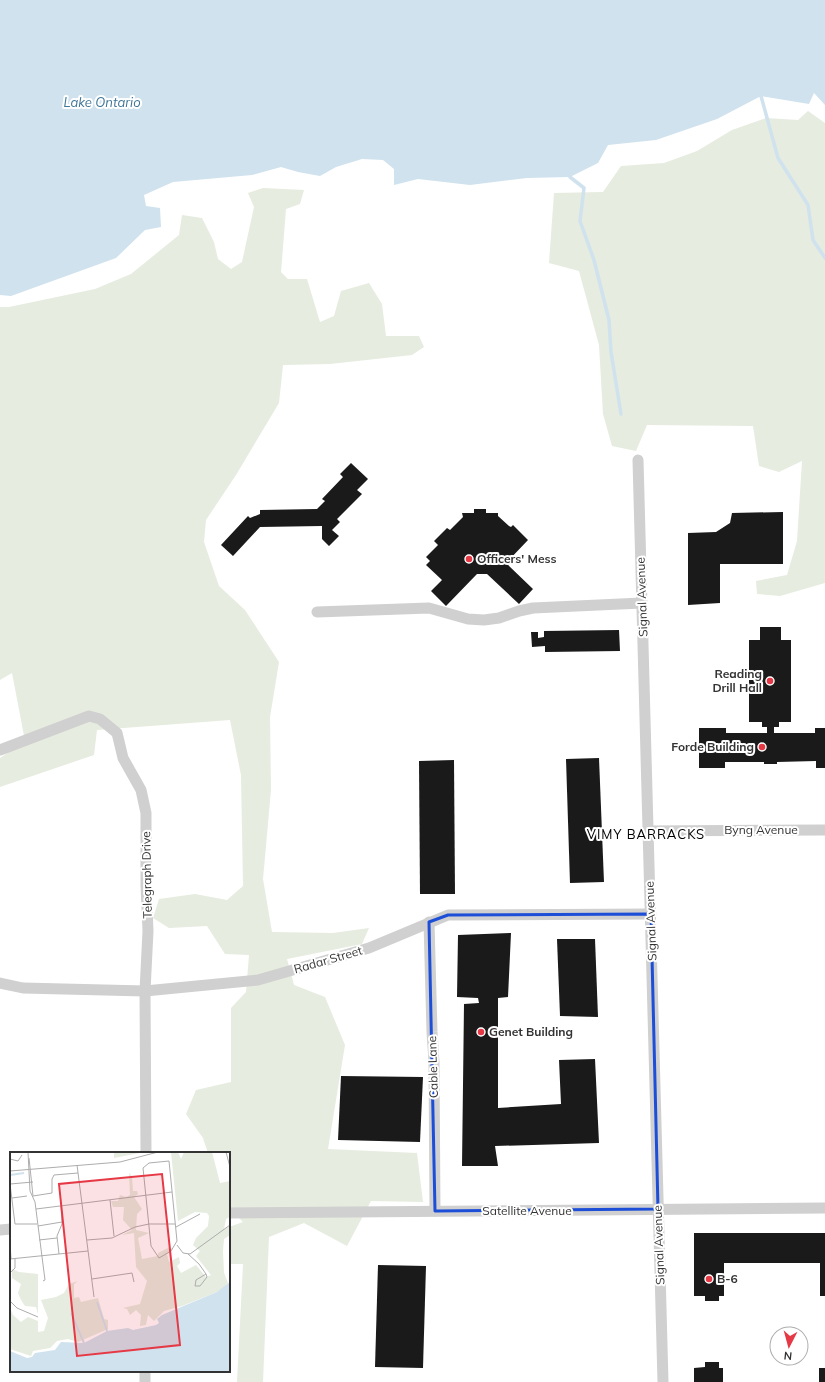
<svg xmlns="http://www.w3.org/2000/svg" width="825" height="1382" font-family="Mulish,sans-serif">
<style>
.green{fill:#e6ecdf}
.water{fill:#cfe2ee}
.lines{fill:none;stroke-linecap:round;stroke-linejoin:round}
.stream{stroke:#cfe2ee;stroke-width:3.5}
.building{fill:#1a1a1a}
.minor{stroke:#d0d0d0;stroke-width:11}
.marked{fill:none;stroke:#1d4ed8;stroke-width:3;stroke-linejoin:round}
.poi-dot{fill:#e63946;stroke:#fff;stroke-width:1.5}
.labels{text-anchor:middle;stroke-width:4;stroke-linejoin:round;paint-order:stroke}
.poi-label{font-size:12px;font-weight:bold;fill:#333;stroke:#fff;text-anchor:start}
.street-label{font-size:12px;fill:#333;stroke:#fff}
.water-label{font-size:13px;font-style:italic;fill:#3f7597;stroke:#fff}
.neighbourhood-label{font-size:13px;letter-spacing:1px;fill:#000;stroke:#fff}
.inset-river{fill:none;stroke:#cfe2ee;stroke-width:2}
.inset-road{fill:none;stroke:#adadad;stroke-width:1}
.view{fill:#e63946;fill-opacity:0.15;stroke:#e63946;stroke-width:2}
.inset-edge{fill:none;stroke:#333;stroke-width:2}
</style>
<rect width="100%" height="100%" fill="#fff"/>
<!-- green -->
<g class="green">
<path d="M808 111 825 123V583L780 596 757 594 756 581 787 575 797 541 802 461 779 472 759 466 753 426 647 425 636 451 612 446 603 414 599 345 579 271 549 263 554 193 603 192 621 166 664 163 697 151 732 130 766 118 798 120Z"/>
<path d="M263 188 304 190 300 204 286 209 281 272 288 279H307L320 322 334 316 341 291 369 283 382 304 386 336H419L424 347 412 355 330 364 283 365 279 403 236 475 206 520 204 542 219 586 245 610 279 662 270 717 271 790 263 879 272 932 333 933 369 928 362 944 287 959 294 985 325 997 345 1045 328 1149 417 1153 423 1202 371 1201 347 1246 304 1223 269 1237 263 1382H237L243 1264H229V1227L243 1222 229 1208V1153H208L203 1138 186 1114 196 1090 231 1082V1008L246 992 249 955 225 954 207 926 169 928 153 918 159 899 195 894 227 900 243 886 241 775 230 720 97 730 94 755 0 787V758L25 741 12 673 0 680V307H9L95 289 131 274 179 235 182 215 202 218 214 242 218 259 231 269 242 262 254 207 248 193Z"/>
</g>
<!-- water -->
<path class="water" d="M0 0H825V105L814 93 809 104 761 96 717 119 656 140 608 145 598 163 570 177 527 178 470 185 418 179 394 185V169L383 160 362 159 336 167 320 176 298 172 281 167 252 175 173 182 144 195 146 206 160 208 161 227 145 230 116 258 11 296 0 295Z"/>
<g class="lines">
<!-- stream -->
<g class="stream">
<path d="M761 96 778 158 808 205 813 240 825 258"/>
<path d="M570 177 584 188 580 221 594 260 609 320 611 352 621 414"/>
</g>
</g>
<!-- building -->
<g class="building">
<path d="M351 463 368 479 357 490 362 494 337 519 340 522 332 530 339 536 329 546 322 539V526L260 527 233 556 221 545 248 516 250 518 260 514V510L317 509 325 501 322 499 343 477 340 474Z"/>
<path d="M474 509H486V513H498V516L509 526 511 527 513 525 528 540 506 563 533 589 519 604 487 574H477L446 606 431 591 442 580 426 565 430 561 426 557 438 545 434 541 447 528 450 530 463 517 462 513H474Z"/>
<path d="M783 512V564H720V603L688 605V533L716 532 730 523 732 513Z"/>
<path d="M760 627H781V640H791V722H779V727H774V733H815V728H825V768H816V761L777 762V764H764V762H725V768H699V728H726V733H767V727H762V722H749V640H760Z"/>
<path d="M619 630 620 651 545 652V646L532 647 531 632H538V638L544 637V631Z"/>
<path d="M599 758 604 882 570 883 566 759Z"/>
<path d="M454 760 455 894H420L419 761Z"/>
<path d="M511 933 508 997 498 998V1108L561 1104 559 1060 595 1059 599 1143 495 1146 498 1166H462L464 1004 479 1003 478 998 457 997 458 935Z"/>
<path d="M557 939H595L598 1017 560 1016Z"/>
<path d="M341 1076 423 1077 420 1142 338 1140Z"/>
<path d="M694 1233H825V1296H820V1263H724V1296H719V1301H705V1296H694Z"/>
<path d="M378 1265 426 1266 423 1368 375 1367Z"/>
<path d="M705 1362H719V1368H723V1382H694V1368L705 1367Z"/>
<rect x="819" y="1368" width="6" height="14"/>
</g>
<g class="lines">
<!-- minor -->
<g class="minor">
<path d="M638 460 663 1382"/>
<path d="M317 612 429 608 468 619 484 620 499 618 519 611 533 608 642 603"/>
<path d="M0 750 89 716 100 719 117 733 123 758 141 790 146 813V885L148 931 145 991 146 1153"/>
<path d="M648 831 825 830"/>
<path d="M429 922 432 1032 434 1062 435 1211"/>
<path d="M0 983 23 988 145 991 258 980 369 948 448 915 651 914"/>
<path d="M229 1213 825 1208"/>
<path d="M0 1230 11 1229"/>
<path d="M145 1382V1371"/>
</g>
</g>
<!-- marked area -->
<path class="marked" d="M651 914 658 1209 435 1211 429 922 448 915Z"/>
<!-- markers -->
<g class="poi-dot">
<circle cx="469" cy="559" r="4"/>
<circle cx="770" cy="681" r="4"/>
<circle cx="762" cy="747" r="4"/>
<circle cx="481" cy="1032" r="4"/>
<circle cx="709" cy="1279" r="4"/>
</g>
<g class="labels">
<!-- poi labels -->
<g class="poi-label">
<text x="477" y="563">Officers' Mess</text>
<text x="762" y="678" text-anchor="end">Reading<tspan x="762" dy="14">Drill Hall</tspan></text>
<text x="754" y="751" text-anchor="end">Forde Building</text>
<text x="489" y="1036">Genet Building</text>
<text x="717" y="1283">B-6</text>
</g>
<!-- street labels -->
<g class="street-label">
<text transform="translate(642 597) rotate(-92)" y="4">Signal Avenue</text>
<text x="761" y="834">Byng Avenue</text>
<text transform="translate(147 875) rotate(-91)" y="4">Telegraph Drive</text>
<text transform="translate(651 921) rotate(-92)" y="4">Signal Avenue</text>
<text transform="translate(328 960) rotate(-16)" y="4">Radar Street</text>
<text transform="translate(433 1067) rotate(-92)" y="4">Cable Lane</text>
<text x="527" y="1215">Satellite Avenue</text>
<text transform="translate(659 1245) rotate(-92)" y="4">Signal Avenue</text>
</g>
<!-- water labels -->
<g class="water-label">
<text x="102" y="107">Lake Ontario</text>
</g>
<!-- neighbourhood labels -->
<g class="neighbourhood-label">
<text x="646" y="839">VIMY BARRACKS</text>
</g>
</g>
<!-- overview -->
<g transform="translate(10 1152)">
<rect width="220" height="220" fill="#fff"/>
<path d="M104 0H135L104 6ZM161 0H168L171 7 174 0H202L210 31 220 29V65L216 67 214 77 220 74V83L214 87 213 99 214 121 218 131 212 138 172 154 154 159 144 169 138 163 136 173 130 174 131 163 126 158 120 163 117 157 113 156 130 152 137 129 126 115 124 81 112 83 122 78 113 68 114 55H103L101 49H108L110 43 116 45 120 43 119 21 122 24 123 39H127L128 42 124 45 132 57 127 62 126 78 139 81 128 86 132 107 148 104V101L160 95 163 97 157 102 159 110 169 105 170 111 167 114 171 121 186 113 196 125 201 123 186 104 190 99 183 93 186 86 198 74 199 64 197 61 185 60 168 69ZM2 117 9 120 28 122V162L26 155 15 154 11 148 8 141 11 132 2 126ZM68 129 64 132V146L69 145 71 150 88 146 94 167 98 168V177L68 190 58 187 47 189 40 196 23 199 21 204 0 197V156L3 163 11 170 18 165 28 169V180L34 179 38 166 31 148 46 145 54 141 59 132Z" fill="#e6ecdf"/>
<path d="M220 130V220H0V199L17 206 22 205 25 201 45 198 51 190 74 191 97 179 118 176 123 178 146 173 149 171 147 167 152 163 207 140Z" fill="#cfe2ee"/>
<path class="inset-river" d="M0 23 14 21M87 150 97 179M61 161 74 191"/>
<path class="inset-road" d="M18 0 20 39 25 50 35 128 33 129M216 0 220 15M19 6 23 44M0 7 8 9 12 3M159 9 167 89 161 99 149 106 141 94 133 16 139 11ZM67 13 84 145M0 19 110 10 148 0M0 32 5 72H27M0 32 23 30M23 44 42 41V27L44 23 68 21M2 46 17 44M100 48 104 84M26 57 162 40M28 74 52 70M166 75 190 62M29 88 47 86M77 88 102 86 125 75 139 72H165M0 91 1 107M167 93 173 101 180 102 220 73M49 102 47 84 52 72 51 54M178 102 189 112 196 122 197 125 190 134H185L186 128 196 122M0 107 78 99M0 121 5 116V107M82 127 122 121 124 130M0 149 7 156 28 165"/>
<path class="view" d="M152 22 170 193 67 204 49 32Z"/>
<rect width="220" height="220" class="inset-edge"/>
</g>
<!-- north arrow -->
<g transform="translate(789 1346) rotate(186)"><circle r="19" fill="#ffffff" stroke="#adadad"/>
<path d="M0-3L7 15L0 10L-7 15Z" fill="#e63946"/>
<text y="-6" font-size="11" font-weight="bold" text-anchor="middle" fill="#333333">N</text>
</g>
</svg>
